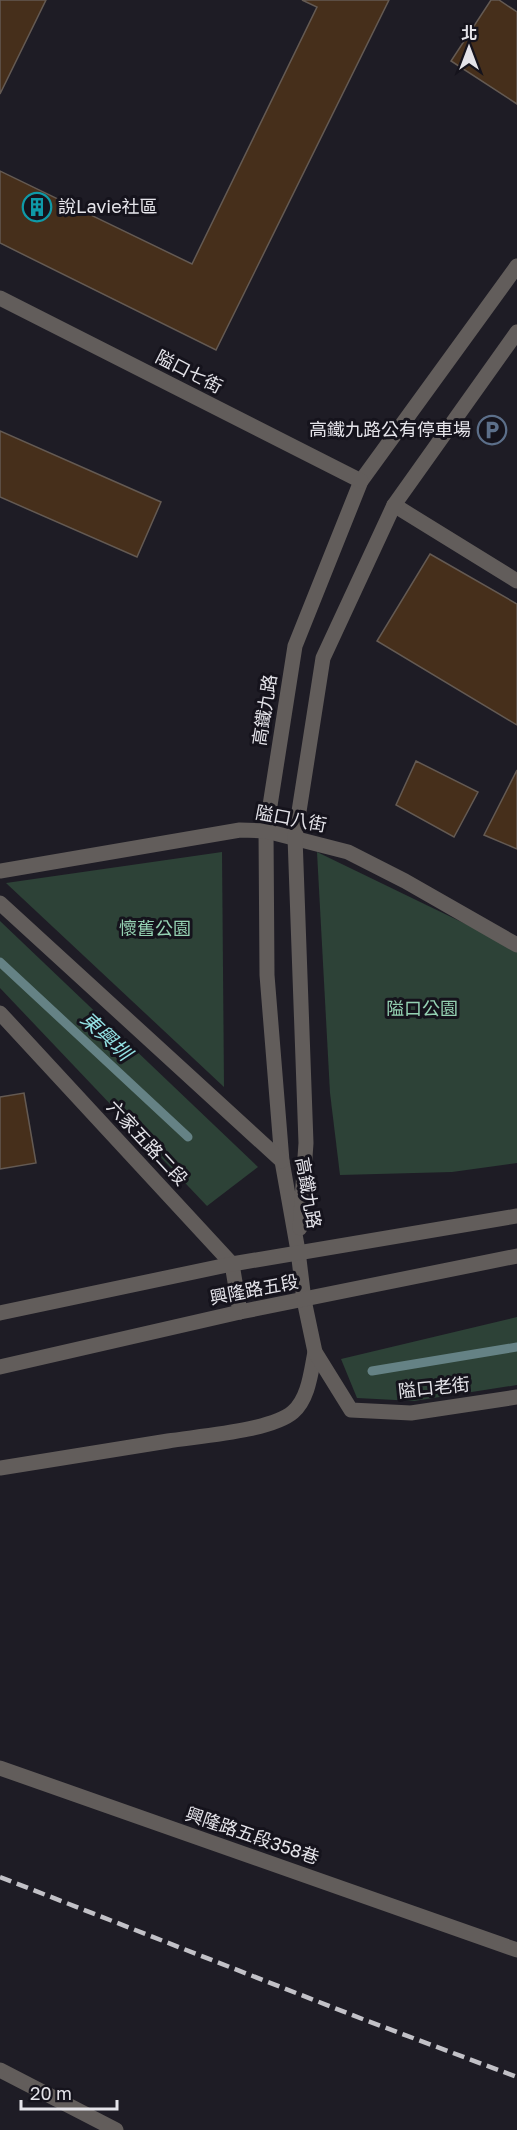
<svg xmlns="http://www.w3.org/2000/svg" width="517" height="2130" font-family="'Golos Text','Noto Sans TC',sans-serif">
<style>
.green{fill:#2d4237}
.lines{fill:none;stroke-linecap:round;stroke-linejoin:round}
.stream{stroke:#658285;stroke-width:9}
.building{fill:#462f1b;stroke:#645a53;stroke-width:1.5}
.service{stroke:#625d5b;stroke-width:15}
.minor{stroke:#625d5b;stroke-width:15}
.tertiary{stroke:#625d5b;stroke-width:15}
.rail{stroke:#c2c1c7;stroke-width:4.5;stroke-dasharray:12 6;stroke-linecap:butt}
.labels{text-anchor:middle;stroke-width:6;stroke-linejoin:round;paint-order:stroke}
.poi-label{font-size:18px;fill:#e4e3e9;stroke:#15131c;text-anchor:start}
.street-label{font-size:18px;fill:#e4e3e9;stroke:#15131c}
.park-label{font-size:18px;fill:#95d2b3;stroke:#15131c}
.water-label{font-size:20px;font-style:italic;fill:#94e2e5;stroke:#15131c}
</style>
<rect width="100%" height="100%" fill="#1e1c25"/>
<!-- green -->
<g class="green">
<path d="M222 852 224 1087 6 883Z"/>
<path d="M317 852 517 949V1163L452 1172 340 1175 330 1093Z"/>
<path d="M0 921 258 1167 207 1206 0 988Z"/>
<path d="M517 1317V1385L414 1401 357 1398 341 1359Z"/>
</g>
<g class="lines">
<!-- stream -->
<g class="stream">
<path d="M0 962 188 1137"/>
<path d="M372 1371 517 1347"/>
</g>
</g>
<!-- building -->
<g class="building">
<path d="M0 0H46L0 94Z"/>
<path d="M302 0H389L216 350 0 243V171L192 264 317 7Z"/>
<path d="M491 0H499L517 12V104L451 61Z"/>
<path d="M0 431 161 502 137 557 0 497Z"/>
<path d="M430 554 517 604V725L377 641Z"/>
<path d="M416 761 478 792 454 837 396 805Z"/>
<path d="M517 770V849L484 835Z"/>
<path d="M24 1093 36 1163 0 1169V1097Z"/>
</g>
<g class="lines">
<!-- service -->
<g class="service">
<path d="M0 1468C56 1459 112 1450 168 1441 199 1436 271 1431 293 1412 309 1398 311 1371 315 1352"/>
<path d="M0 1768 517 1950"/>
<path d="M0 2070 116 2130"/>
</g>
<!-- minor -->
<g class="minor">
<path d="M517 266 361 481 295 646 266 831 267 975 282 1161 298 1251 304 1300 315 1352 351 1410 411 1413 517 1397"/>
<path d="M0 298 361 481"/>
<path d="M394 505 517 581"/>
<path d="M0 871 240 830 266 831 348 852 405 881 517 945"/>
<path d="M0 903 282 1161"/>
<path d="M0 1013 232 1264 240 1312"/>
<path d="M300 1228 306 1143 295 837 323 658 394 505 517 332"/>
</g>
<!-- tertiary -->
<g class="tertiary">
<path d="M0 1313 232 1264 517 1216"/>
<path d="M0 1367 240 1312 517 1256"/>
</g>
<!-- rail -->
<path class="rail" d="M0 1877 365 2020 517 2077"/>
</g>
<!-- icons -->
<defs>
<g id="building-ring" transform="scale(1.5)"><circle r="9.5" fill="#15131c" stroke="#0f9aa8" stroke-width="1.5"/><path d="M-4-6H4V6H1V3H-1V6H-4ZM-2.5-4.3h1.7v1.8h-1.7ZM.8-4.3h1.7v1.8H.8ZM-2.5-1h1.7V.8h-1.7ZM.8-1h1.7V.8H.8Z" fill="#0f9aa8"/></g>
<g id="parking-ring" transform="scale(1.5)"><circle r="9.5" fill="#15131c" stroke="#5c6f8a" stroke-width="1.5"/><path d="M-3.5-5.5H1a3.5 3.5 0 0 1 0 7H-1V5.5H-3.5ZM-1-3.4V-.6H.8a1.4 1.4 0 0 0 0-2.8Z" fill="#5c6f8a"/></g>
</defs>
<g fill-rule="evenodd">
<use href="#building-ring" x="37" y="207"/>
<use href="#parking-ring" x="492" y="430"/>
</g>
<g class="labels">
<!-- poi labels -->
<g class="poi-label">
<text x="58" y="213">說Lavie社區</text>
<text x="471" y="436" text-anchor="end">高鐵九路公有停車場</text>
</g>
<!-- street labels -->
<g class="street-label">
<text transform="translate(189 372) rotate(27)" y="6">隘口七街</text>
<text transform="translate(265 710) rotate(-81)" y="6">高鐵九路</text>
<text transform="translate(291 819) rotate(11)" y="6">隘口八街</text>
<text transform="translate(147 1143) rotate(47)" y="6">六家五路二段</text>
<text transform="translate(308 1193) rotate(80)" y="6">高鐵九路</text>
<text transform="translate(254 1290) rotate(-11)" y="6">興隆路五段</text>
<text transform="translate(434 1388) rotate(-6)" y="6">隘口老街</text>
<text transform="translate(252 1836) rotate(19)" y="6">興隆路五段358巷</text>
</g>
<!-- park labels -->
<g class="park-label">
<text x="155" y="935">懷舊公園</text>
<text x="422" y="1015">隘口公園</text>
</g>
<!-- water labels -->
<g class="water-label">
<text transform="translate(106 1036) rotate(43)" y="7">東興圳</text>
</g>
</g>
<!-- north arrow -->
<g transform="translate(469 48)" stroke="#15131c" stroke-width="4.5" paint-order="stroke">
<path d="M0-4.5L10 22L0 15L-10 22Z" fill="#e4e3e9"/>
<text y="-9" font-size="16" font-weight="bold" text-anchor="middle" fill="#e4e3e9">北</text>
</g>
<!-- scale -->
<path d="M21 2100v9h96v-9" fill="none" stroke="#e4e3e9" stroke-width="3"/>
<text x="30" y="2100" font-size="18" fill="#e4e3e9" stroke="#15131c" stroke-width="4.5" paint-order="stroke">20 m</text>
</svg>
